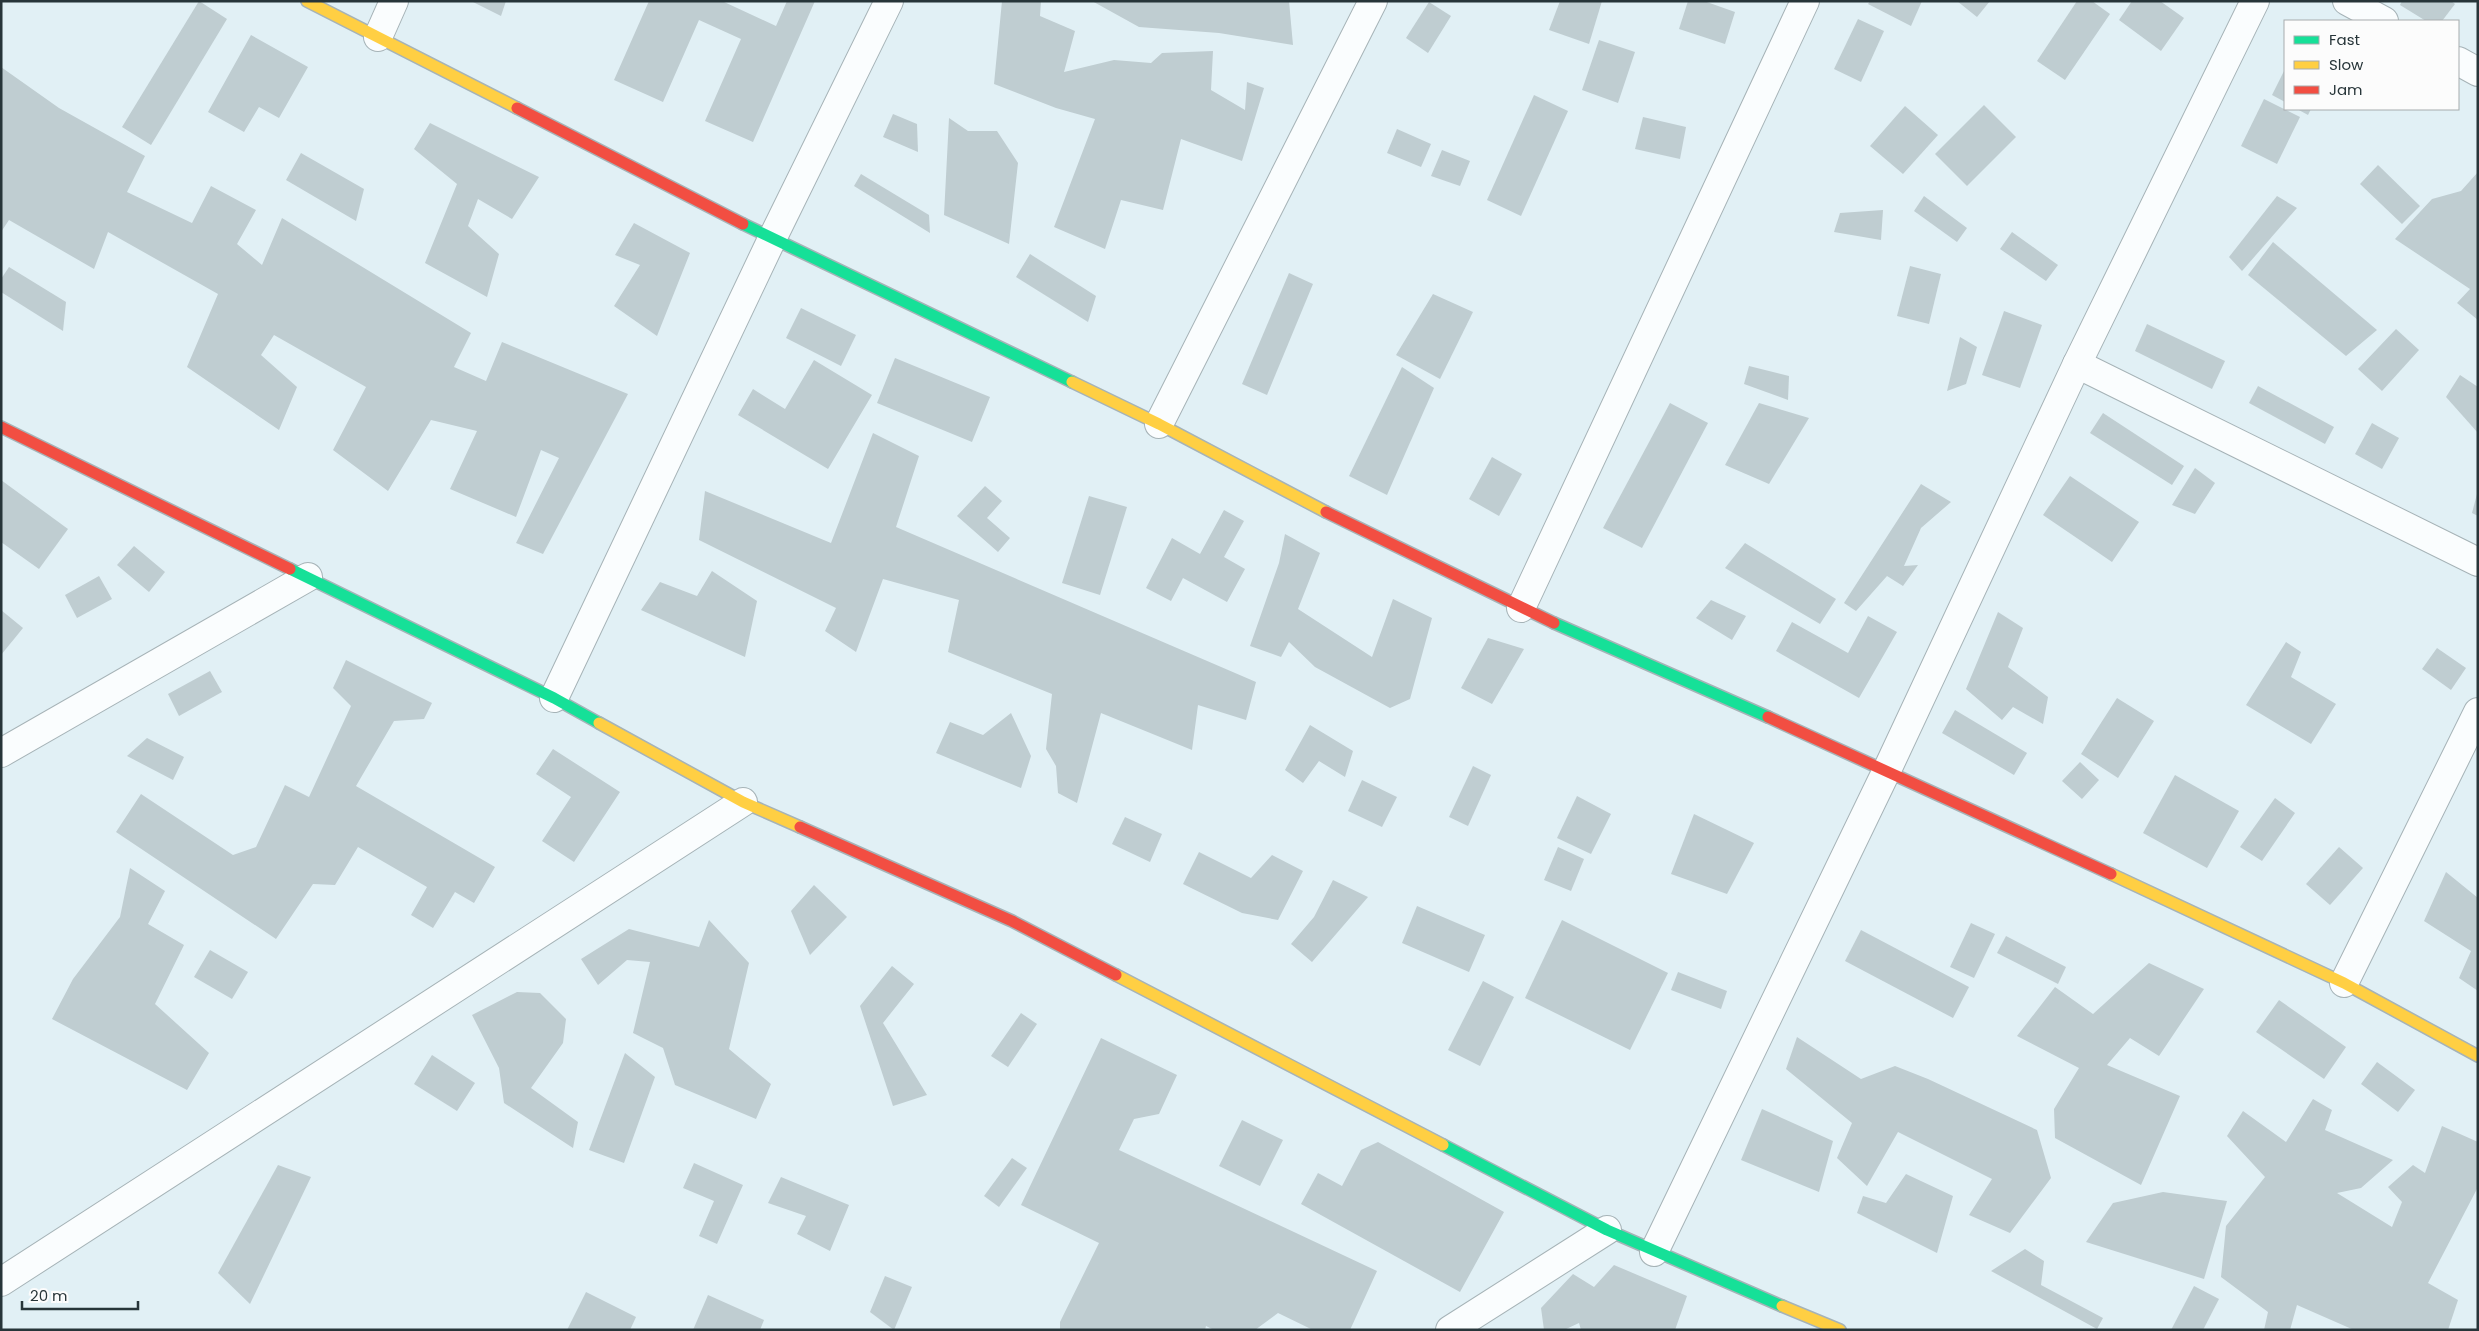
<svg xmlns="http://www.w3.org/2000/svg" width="2479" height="1331" font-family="Poppins,sans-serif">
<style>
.building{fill:#bfcdd1}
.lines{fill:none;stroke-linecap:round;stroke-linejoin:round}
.street-casing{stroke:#a6b3b7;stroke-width:30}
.fast-casing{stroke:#a6b3b7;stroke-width:14}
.slow-casing{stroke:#a6b3b7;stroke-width:14}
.jam-casing{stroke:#a6b3b7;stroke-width:14}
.street{stroke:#fafdfe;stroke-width:28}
.fast{stroke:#16e098;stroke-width:11}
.slow{stroke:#ffcf43;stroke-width:11}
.jam{stroke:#f24e42;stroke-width:11}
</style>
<rect width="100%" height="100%" fill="#e1f0f5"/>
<!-- building -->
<g class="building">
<path d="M199 1 227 19 151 145 122 127Z"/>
<path d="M471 1H506L501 16Z"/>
<path d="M649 1H722L776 26 787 1H815L753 142 705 121 741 39 699 20 663 102 614 80Z"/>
<path d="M1002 1H1041L1040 16 1075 31 1064 72 1114 60 1151 63 1162 53 1213 51 1211 90 1245 110 1247 82 1264 88 1242 161 1181 139 1163 210 1121 200 1105 249 1054 227 1095 119 1056 108 994 84Z"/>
<path d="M1092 1H1289L1293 45 1219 33 1139 27Z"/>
<path d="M1560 1H1602L1589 44 1549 30Z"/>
<path d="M1688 1H1704L1735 12 1725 44 1679 29Z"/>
<path d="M1870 1H1922L1911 26 1868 4Z"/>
<path d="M1957 1H1990L1977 17Z"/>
<path d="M2077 1H2092L2110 14 2065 80 2037 61Z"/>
<path d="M2132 1H2160L2184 18 2161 51 2119 20Z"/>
<path d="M2402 1H2451L2455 4 2442 21H2426L2400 5Z"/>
<path d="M1429 2 1451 16 1428 53 1406 38Z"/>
<path d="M1858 19 1884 31 1861 82 1834 69Z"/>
<path d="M251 35 308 67 279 118 259 107 244 132 208 112Z"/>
<path d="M1599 40 1635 52 1618 103 1582 90Z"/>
<path d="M1 67 59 108 145 156 127 192 192 223 211 186 256 210 237 244 262 265 282 218 471 333 454 367 486 381 502 342 628 394 543 554 516 543 559 458 541 450 516 517 450 489 477 431 431 420 388 491 333 450 366 387 274 335 261 355 297 387 279 430 187 367 218 294 108 232 94 269 9 220 1 232Z"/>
<path d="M2285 69V102L2272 95Z"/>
<path d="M1534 95 1568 111 1521 216 1487 200Z"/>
<path d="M2264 99 2300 117 2277 164 2241 146Z"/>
<path d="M1984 105 2016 137 1967 186 1935 154Z"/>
<path d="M1905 106 1938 135 1903 174 1870 146Z"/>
<path d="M2297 109H2311L2308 115Z"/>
<path d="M893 114 917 124 918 152 883 137Z"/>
<path d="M1643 117 1686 127 1680 159 1635 149Z"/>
<path d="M949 118 968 131H997L1018 163 1009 244 944 215Z"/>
<path d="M430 123 539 177 512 219 478 199 468 226 499 254 487 297 425 263 457 184 414 149Z"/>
<path d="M1397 129 1431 144 1421 167 1387 153Z"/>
<path d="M1442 150 1470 161 1460 186 1431 176Z"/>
<path d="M301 153 364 189 356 221 286 180Z"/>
<path d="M2378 165 2420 206 2402 224 2360 184Z"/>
<path d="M2478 172V320L2457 303 2470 289 2395 239 2432 199 2461 191Z"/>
<path d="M861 174 929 215 930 233 854 186Z"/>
<path d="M1924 196 1967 228 1957 242 1914 211Z"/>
<path d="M2277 196 2297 208 2242 271 2229 257Z"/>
<path d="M1883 210 1881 240 1834 232 1840 213Z"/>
<path d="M634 223 690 253 657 336 614 306 640 265 615 255Z"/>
<path d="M2012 232 2058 265 2046 281 2000 249Z"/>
<path d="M2273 242 2377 330 2346 356 2248 275Z"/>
<path d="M1030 254 1096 296 1088 322 1016 277Z"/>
<path d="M1910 266 1941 274 1929 324 1897 316Z"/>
<path d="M9 267 66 302 63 331 1 292V279Z"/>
<path d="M1289 273 1313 284 1267 395 1242 384Z"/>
<path d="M1433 294 1473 312 1440 379 1396 355Z"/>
<path d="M801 308 856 335 841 366 786 338Z"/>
<path d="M2004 311 2042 325 2020 388 1982 375Z"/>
<path d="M2147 324 2225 361 2212 389 2135 351Z"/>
<path d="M2396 329 2419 350 2382 391 2358 369Z"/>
<path d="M1960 337 1977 347 1966 384 1947 391Z"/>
<path d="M895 358 990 397 972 442 877 403Z"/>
<path d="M814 360 872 395 828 469 738 415 753 389 785 409Z"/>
<path d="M1749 366 1789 376 1788 400 1744 384Z"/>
<path d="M1402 367 1434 388 1387 495 1349 476Z"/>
<path d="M2460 375 2478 387V433L2446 397Z"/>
<path d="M2258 386 2334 427 2325 444 2249 403Z"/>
<path d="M1670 403 1708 423 1642 548 1603 528Z"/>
<path d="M1759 403 1809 418 1769 484 1725 465Z"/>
<path d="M2103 413 2184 466 2172 485 2090 433Z"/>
<path d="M2372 423 2399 438 2382 469 2355 454Z"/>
<path d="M873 433 919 456 896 527 1256 682 1246 720 1198 705 1192 750 1101 713 1077 803 1058 793 1056 766 1046 749 1052 694 948 652 959 600 883 579 856 652 825 631 836 608 699 540 705 491 831 543Z"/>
<path d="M1492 457 1522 474 1499 516 1469 499Z"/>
<path d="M2195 468 2215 483 2195 514 2172 505Z"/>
<path d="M2070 476 2139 522 2112 562 2043 515Z"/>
<path d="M1 480 68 529 39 569 1 542Z"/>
<path d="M1921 484 1951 502 1921 528 1904 566 1918 565 1903 586 1887 576 1856 611 1844 603Z"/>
<path d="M985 486 1002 501 987 518 1010 538 998 552 957 516Z"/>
<path d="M2477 494H2478V516L2472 513Z"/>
<path d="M1089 496 1127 507 1100 595 1062 583Z"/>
<path d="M1224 510 1244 521 1224 557 1245 569 1227 602 1183 578 1171 601 1146 588 1172 538 1200 554Z"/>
<path d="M1285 534 1320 553 1298 609 1372 657 1393 599 1432 618 1410 699 1390 708 1315 667 1289 642 1281 657 1250 646 1279 563Z"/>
<path d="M1745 543 1836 599 1820 624 1725 568Z"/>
<path d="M134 546 165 572 149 592 117 565Z"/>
<path d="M712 571 757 601 745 657 641 610 660 582 697 596Z"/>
<path d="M99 576 112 599 77 618 65 595Z"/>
<path d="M1711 600 1746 616 1732 640 1696 618Z"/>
<path d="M1 610 23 628 1 655Z"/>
<path d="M1998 612 2023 628 2008 667 2048 697 2043 724 2013 707 2002 720 1966 689Z"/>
<path d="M1868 616 1897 632 1859 698 1776 651 1792 622 1848 653Z"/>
<path d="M1488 638 1524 649 1492 704 1461 688Z"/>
<path d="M2286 642 2301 652 2291 677 2336 704 2311 744 2246 705Z"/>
<path d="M2437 648 2466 668 2451 690 2422 669Z"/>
<path d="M346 660 432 703 424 719 394 721 356 786 495 867 474 903 455 892 433 928 411 915 427 887 358 847 335 885 313 884 276 939 116 832 141 794 233 855 256 847 285 785 309 797 351 706 333 688Z"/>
<path d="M210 671 222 692 179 716 168 694Z"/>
<path d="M2117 698 2154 721 2118 778 2081 754Z"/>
<path d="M1955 710 2027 753 2014 775 1942 733Z"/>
<path d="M1011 713 1031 756 1021 788 936 753 950 722 983 735Z"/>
<path d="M1310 725 1353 751 1345 777 1319 761 1303 783 1285 770Z"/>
<path d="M147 738 184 757 173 780 127 756Z"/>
<path d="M553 749 620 792 574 862 542 841 571 797 536 774Z"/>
<path d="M2080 762 2099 780 2082 799 2062 781Z"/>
<path d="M1473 766 1491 775 1468 826 1449 817Z"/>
<path d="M2175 775 2239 811 2207 868 2143 833Z"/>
<path d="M1362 780 1397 797 1382 827 1348 811Z"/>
<path d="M1577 796 1611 814 1591 854 1557 838Z"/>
<path d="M2275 798 2295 813 2262 861 2240 847Z"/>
<path d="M1694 814 1754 843 1727 894 1671 874Z"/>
<path d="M1125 817 1162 834 1150 862 1112 844Z"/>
<path d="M1558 847 1584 859 1571 891 1544 880Z"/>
<path d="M2339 847 2363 868 2330 905 2306 884Z"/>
<path d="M1199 852 1251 878 1272 855 1303 871 1278 920 1242 913 1183 884Z"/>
<path d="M130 868 165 891 148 924 184 945 155 1004 209 1053 187 1090 52 1019 73 979 120 917Z"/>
<path d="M2446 872 2478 898V991L2459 978 2471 951 2424 921Z"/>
<path d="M1333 880 1368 897 1312 962 1291 944 1314 917Z"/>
<path d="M814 885 847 917 810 955 791 911Z"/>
<path d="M1417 906 1485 935 1469 972 1402 943Z"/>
<path d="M709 920 749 963 729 1049 771 1084 756 1119 675 1085 663 1048 633 1033 650 962 627 960 598 985 581 959 629 929 699 947Z"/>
<path d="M1562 920 1668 973 1630 1050 1525 998Z"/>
<path d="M1971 923 1995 934 1974 978 1950 967Z"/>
<path d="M1861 930 1969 987 1953 1018 1845 961Z"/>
<path d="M2006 936 2066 967 2058 984 1997 953Z"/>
<path d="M210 950 248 972 232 999 194 977Z"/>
<path d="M2149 963 2204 989 2159 1056 2130 1038 2107 1065 2180 1096 2141 1185 2055 1138 2054 1109 2079 1068 2017 1036 2055 987 2093 1014Z"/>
<path d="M892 966 914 984 883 1023 927 1095 893 1106 860 1006Z"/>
<path d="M1678 972 1727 991 1721 1009 1671 990Z"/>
<path d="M1483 981 1514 997 1480 1066 1448 1050Z"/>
<path d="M517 992 540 993 566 1019 563 1043 531 1088 578 1122 573 1148 504 1103 499 1068 472 1015Z"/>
<path d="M2279 1000 2346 1047 2324 1079 2256 1032Z"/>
<path d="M1021 1013 1037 1024 1008 1067 991 1056Z"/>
<path d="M1797 1037 1861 1079 1895 1066 1928 1079 2037 1130 2051 1178 2010 1233 1969 1215 1992 1179 1898 1132 1867 1186 1837 1158 1852 1123 1786 1069Z"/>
<path d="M1101 1038 1177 1075 1159 1114 1134 1119 1119 1150 1377 1271 1350 1330H1313L1278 1313 1255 1330H1214L1206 1326 1205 1330H1060V1322L1099 1243 1021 1205Z"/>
<path d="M625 1053 655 1077 624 1163 589 1150Z"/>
<path d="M432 1055 475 1083 457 1111 414 1084Z"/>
<path d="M2377 1062 2415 1090 2398 1112 2361 1084Z"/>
<path d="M2313 1099 2332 1110 2325 1130 2393 1160 2361 1188 2337 1193 2392 1227 2402 1202 2388 1187 2413 1165 2425 1173 2442 1126 2478 1142V1187L2428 1283 2458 1300 2448 1330H2354L2297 1305 2290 1330H2264L2268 1312 2221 1277 2226 1226 2265 1177 2227 1136 2243 1111 2286 1142Z"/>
<path d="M1762 1109 1833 1141 1819 1192 1741 1160Z"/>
<path d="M1242 1120 1283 1140 1260 1186 1219 1166Z"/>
<path d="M1378 1142 1504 1212 1460 1292 1301 1204 1318 1173 1342 1186 1361 1150Z"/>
<path d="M1012 1158 1027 1168 999 1207 984 1196Z"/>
<path d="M694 1163 743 1185 717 1244 699 1236 714 1201 683 1188Z"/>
<path d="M278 1165 311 1177 250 1304 218 1273Z"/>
<path d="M1906 1174 1953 1196 1937 1253 1857 1213 1863 1196 1886 1203Z"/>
<path d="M781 1177 849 1205 830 1251 797 1234 806 1216 768 1203Z"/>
<path d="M2163 1192 2227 1201 2204 1279 2086 1242 2113 1203Z"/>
<path d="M2025 1249 2044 1261 2041 1285 2103 1318 2097 1329 1991 1271Z"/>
<path d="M1614 1265 1687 1296 1675 1330H1581L1579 1323 1564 1330H1544L1541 1308 1573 1274 1594 1287Z"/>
<path d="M885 1276 912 1287 894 1330 870 1312Z"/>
<path d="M2194 1286 2219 1299 2203 1330H2171Z"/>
<path d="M586 1292 636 1317 630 1330H567Z"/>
<path d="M708 1295 764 1320 760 1330H693Z"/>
</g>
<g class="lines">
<!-- street casing -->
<g class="street-casing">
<g id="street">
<path d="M2347 1 2384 21"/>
<path d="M378 37 394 1"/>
<path d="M2458 61 2478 72"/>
<path d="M2077 364 2478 562"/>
<path d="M1159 424 1373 1"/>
<path d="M1521 608 1805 1"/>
<path d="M554 698 772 239 889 1"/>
<path d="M1 753 308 577"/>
<path d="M2344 983 2478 712"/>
<path d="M1654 1252 1887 770 2077 364 2255 1"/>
<path d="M1 1282 743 802"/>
<path d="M1450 1330 1607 1230"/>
</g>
</g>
<!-- fast casing -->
<g class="fast-casing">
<g id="fast">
<path d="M743 224 1072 382"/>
<path d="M290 569 554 698 599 723"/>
<path d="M1554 623 1768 717"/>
<path d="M1443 1145 1607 1230 1782 1306"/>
</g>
</g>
<!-- slow casing -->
<g class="slow-casing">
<g id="slow">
<path d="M307 1 517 108"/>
<path d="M1072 382 1159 424 1326 512"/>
<path d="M599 723 743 802 800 827"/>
<path d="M2111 874 2344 983 2478 1056"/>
<path d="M1116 975 1443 1145"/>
<path d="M1782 1306 1840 1330"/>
</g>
</g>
<!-- jam casing -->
<g class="jam-casing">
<g id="jam">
<path d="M517 108 743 224"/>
<path d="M1 427 290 569"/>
<path d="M1326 512 1554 623"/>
<path d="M1768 717 2111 874"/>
<path d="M800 827 1012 921 1116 975"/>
</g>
</g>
<!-- street -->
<use href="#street" class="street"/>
<!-- fast -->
<use href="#fast" class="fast"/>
<!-- slow -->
<use href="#slow" class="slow"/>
<!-- jam -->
<use href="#jam" class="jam"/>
</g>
<!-- border -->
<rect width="2479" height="1331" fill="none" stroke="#273539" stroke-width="5"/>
<!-- legend -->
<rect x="2284" y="20" width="175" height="90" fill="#fcfcfc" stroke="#a7acae"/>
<rect x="2294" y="36" width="25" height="8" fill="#16e098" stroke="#a7acae"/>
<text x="2329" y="45" font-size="15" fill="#273539">Fast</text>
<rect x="2294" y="61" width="25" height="8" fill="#ffcf43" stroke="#a7acae"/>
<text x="2329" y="70" font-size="15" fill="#273539">Slow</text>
<rect x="2294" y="86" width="25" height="8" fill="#f24e42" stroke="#a7acae"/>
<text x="2329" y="95" font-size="15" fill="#273539">Jam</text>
<!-- scale -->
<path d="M22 1301v8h116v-8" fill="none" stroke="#273539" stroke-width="2.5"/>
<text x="30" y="1301" font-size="15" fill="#273539" stroke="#fcfcfc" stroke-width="4" paint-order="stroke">20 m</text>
</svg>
